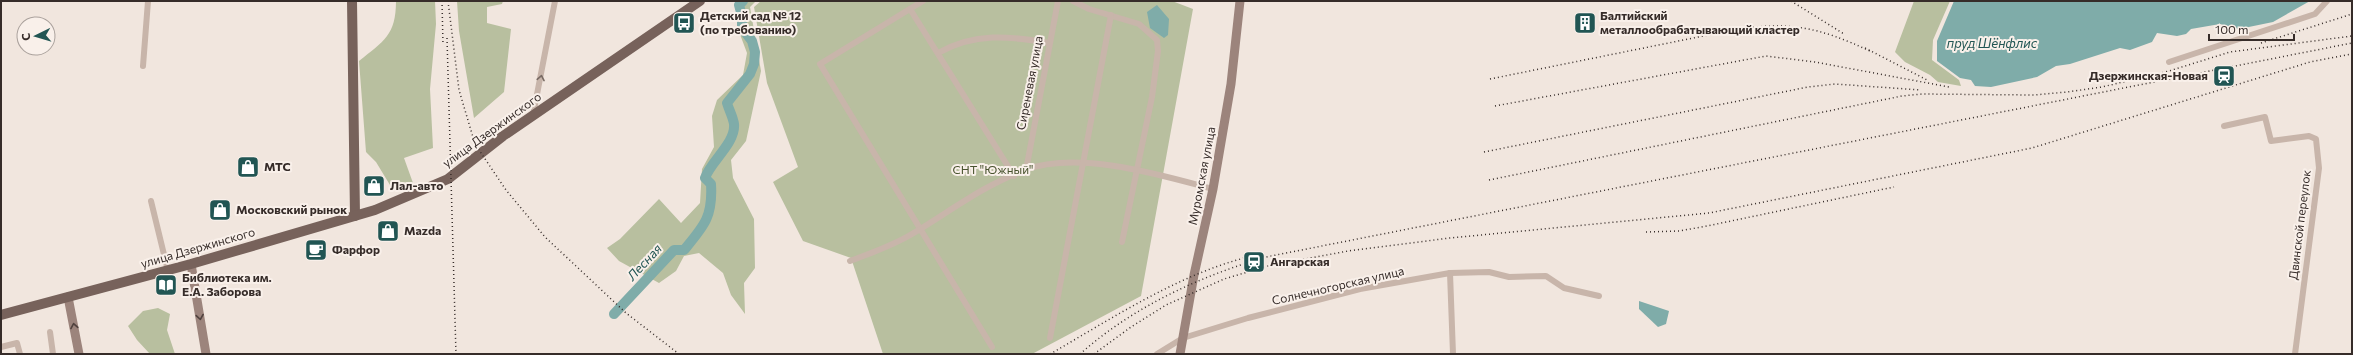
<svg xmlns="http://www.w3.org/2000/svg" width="2353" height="355" font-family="Commissioner,sans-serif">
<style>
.green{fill:#b8bf9f}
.water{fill:#7faca9}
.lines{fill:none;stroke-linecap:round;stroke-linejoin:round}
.river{stroke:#7faca9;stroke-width:10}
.minor{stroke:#c8b5aa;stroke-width:6}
.secondary{stroke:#9c847c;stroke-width:9}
.primary{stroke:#77625b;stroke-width:10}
.rail{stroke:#362c29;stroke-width:1.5;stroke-dasharray:1 3;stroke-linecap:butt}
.oneway{stroke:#786a63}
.oneway2{stroke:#50423e}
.labels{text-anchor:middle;stroke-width:4;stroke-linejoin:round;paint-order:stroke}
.poi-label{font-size:12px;font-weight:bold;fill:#362c29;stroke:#f9f0ea;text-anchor:start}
.street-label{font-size:12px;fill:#362c29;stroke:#f9f0ea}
.park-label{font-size:12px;fill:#49532f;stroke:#f9f0ea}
.water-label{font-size:13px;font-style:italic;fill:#215553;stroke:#f9f0ea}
</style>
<rect width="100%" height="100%" fill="#f1e6de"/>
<!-- green -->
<g class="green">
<path d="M396 1H435L436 24 430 89 433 148 404 158 413 183 393 190 376 162 366 152 359 61C384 41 396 35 396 1Z"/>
<path d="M457 1H503L502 4 487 7V23L511 29 504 92 474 118 459 31Z"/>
<path d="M736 1H756L750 7 761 71 746 141 731 160 733 178 754 219 755 268 744 283 745 314 731 295 723 273 699 253 684 256 676 271 659 283 619 261 607 248 620 239 659 199 681 223 700 203 702 169 714 147 712 116 717 100 743 75 747 53 738 29Z"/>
<path d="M761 1H1172L1193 9 1141 296 1032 354H883L851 258 803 241 773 182 798 167 767 83 754 7Z"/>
<path d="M1914 1H1950L1933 40 1932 60 1959 80 1961 86 1938 82 1930 75 1905 62 1895 52Z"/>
<path d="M158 308 170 314 167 330 175 354H150L137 340 128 326 143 311Z"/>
</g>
<!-- water -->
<g class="water">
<path d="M1954 1H2310L2273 22 2239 29 2220 24 2191 29 2186 34 2177 36 2157 33 2152 42 2130 50 2120 48 2070 64 2056 66 2037 77 1991 87 1975 86 1971 80 1960 78 1937 61V41Z"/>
<path d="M1157 5 1169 19 1168 35 1164 38 1150 28 1147 12Z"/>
<path d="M1639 301 1669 311 1666 324 1658 327 1639 309Z"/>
</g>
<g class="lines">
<!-- river -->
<path class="river" d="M614 314 674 250H684C704 226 713 217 711 184L705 178C710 162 736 143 734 124 733 117 729 110 727 103L750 74 754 64 755 52 752 41 742 28V16L739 5 743 1"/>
<!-- minor -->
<g class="minor">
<path d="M923 1 820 64 992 347"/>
<path d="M1073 1 1089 9 1139 24 1157 40 1158 51 1152 97 1122 242"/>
<path d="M910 9 1014 176"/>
<path d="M938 53C975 32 1009 36 1049 43"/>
<path d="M2169 62 2315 14 2327 1"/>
<path d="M143 66 148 1"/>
<path d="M533 115 555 1"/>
<path d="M2224 126 2265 117 2271 141 2309 136 2316 139 2319 168 2295 354"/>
<path d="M1026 170 1058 1"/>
<path d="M151 201 168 271"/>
<path d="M850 261C871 253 892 246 912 234 949 212 984 185 1025 170 1078 150 1161 175 1213 189"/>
<path d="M1450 273 1453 354"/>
<path d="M50 332 53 354"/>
<path d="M1050 338 1111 15"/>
<path d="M1 347 17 343 20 354"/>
<path d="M1157 354 1183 338 1248 318 1360 289 1450 273 1489 272 1509 277 1546 276 1564 288 1599 296"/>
</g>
<!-- secondary -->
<g class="secondary">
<path d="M191 264 206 354"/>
<path d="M68 297 79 354"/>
<path d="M1180 354 1194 275 1213 189 1231 84 1240 1"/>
</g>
<!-- primary -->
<g class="primary">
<path d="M352 1 355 216"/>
<path d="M1 315 191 264 375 210 448 179 503 136 700 1"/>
</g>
<!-- rail -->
<g class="rail">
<path d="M442 1 443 45"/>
<path d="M448 1 459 90 475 144 506 190 545 237 626 313 679 354"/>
<path d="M1791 1 1844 34"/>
<path d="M447 38 456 354"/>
<path d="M2261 43 2352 14"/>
<path d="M1865 48 1929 81"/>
<path d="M1490 79 1733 30C1790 21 1818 27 1870 51"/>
<path d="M1495 106 1766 56 1815 62 1949 87"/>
<path d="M1484 152 1808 87 1835 84 1921 90"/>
<path d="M1489 180 1902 96 1922 94 2034 95 2067 92 2102 87 2169 71 2230 52 2352 36"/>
<path d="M1646 232 1679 231 1707 226 1894 187"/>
<path d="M1050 354C1113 318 1177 275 1248 257"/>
<path d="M1080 354C1133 307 1198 277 1266 257L2352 43"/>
<path d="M1094 354 1131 327 1166 305 1224 279 1268 266 1348 251 1450 238 1709 213 2032 148 2310 62 2352 54"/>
</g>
</g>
<!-- one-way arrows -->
<defs><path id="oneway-chevron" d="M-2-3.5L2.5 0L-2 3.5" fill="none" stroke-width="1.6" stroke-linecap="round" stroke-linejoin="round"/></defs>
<use class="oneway" href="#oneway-chevron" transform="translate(541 78) rotate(-79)"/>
<g class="oneway2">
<use href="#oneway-chevron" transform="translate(200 317) rotate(81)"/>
<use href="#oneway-chevron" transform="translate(74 326) rotate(-100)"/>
</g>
<!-- icons -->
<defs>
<g id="bus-square" transform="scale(1.15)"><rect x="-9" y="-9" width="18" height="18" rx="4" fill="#215553" stroke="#f9f0ea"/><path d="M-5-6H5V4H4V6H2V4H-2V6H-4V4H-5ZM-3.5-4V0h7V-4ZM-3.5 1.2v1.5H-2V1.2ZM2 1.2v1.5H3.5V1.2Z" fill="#fff"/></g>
<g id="building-square" transform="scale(1.15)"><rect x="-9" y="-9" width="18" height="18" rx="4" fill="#215553" stroke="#f9f0ea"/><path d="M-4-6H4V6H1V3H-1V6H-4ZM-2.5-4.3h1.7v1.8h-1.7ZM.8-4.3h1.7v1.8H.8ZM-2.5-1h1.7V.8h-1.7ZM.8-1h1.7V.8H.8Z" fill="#fff"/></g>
<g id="station-square" transform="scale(1.15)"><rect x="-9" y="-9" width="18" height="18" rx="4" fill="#215553" stroke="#f9f0ea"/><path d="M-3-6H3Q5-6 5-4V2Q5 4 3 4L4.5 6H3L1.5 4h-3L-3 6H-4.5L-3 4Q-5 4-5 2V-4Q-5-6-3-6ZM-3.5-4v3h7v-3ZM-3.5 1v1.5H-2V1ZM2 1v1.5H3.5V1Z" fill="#fff"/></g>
<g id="shop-square" transform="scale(1.15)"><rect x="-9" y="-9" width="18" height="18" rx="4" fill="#215553" stroke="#f9f0ea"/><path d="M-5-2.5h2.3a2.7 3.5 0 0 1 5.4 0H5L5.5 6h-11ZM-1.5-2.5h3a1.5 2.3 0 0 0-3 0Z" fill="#fff"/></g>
<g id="cafe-square" transform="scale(1.15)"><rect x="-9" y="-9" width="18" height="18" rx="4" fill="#215553" stroke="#f9f0ea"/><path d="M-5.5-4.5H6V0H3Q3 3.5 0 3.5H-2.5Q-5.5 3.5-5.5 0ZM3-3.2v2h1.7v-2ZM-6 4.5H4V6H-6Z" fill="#fff"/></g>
<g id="library-square" transform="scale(1.15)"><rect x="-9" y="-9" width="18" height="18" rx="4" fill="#215553" stroke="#f9f0ea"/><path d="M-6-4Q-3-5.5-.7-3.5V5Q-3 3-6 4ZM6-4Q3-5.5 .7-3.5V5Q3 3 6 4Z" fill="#fff"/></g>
</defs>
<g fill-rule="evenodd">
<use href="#bus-square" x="684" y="23"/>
<use href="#building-square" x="1585" y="23"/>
<use href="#station-square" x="2224" y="76"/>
<use href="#shop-square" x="248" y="167"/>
<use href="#shop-square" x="374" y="186"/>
<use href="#shop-square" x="220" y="210"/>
<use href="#shop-square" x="388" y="231"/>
<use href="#cafe-square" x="316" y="250"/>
<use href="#station-square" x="1254" y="262"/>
<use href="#library-square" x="166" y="285"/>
</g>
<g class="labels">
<!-- poi labels -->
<g class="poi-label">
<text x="700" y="20">Детский сад № 12<tspan x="700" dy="14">(по требованию)</tspan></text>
<text x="1600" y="20">Балтийский<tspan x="1600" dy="14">металлообрабатывающий кластер</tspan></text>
<text x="2208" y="80" text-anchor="end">Дзержинская-Новая</text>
<text x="264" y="171">МТС</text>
<text x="390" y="190">Лал-авто</text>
<text x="236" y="214">Московский рынок</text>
<text x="404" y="235">Mazda</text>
<text x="332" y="254">Фарфор</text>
<text x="1270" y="266">Ангарская</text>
<text x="182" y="282">Библиотека им.<tspan x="182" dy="14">Е.А. Заборова</tspan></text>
</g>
<!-- street labels -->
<g class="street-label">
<text transform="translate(1030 83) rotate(-79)" y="4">Сиреневая улица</text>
<text transform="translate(492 130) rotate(-36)" y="4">улица Дзержинского</text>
<text transform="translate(1202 176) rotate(-79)" y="4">Муромская улица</text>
<text transform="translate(2300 225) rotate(-83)" y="4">Двинской переулок</text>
<text transform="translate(198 248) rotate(-16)" y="4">улица Дзержинского</text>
<text transform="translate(1338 286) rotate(-13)" y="4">Солнечногорская улица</text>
</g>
<!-- park labels -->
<g class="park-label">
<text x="993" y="174">СНТ "Южный"</text>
</g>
<!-- water labels -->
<g class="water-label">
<text x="1992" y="48">пруд Шёнфлис</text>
<text transform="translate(644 262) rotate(-47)" y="5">Лесная</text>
</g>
</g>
<!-- border -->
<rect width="2353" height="355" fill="none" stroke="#362c29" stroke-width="4"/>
<!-- north arrow -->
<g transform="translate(36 36) rotate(265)"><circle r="19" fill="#f9f0ea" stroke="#aba29d"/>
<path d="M0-3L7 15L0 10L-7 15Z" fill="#215553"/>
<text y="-6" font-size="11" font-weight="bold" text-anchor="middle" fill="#362c29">С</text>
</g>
<!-- scale -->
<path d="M2209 34v6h85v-6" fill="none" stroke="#362c29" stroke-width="2"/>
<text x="2215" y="34" font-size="12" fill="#362c29" stroke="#f9f0ea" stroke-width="3" paint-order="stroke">100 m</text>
</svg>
